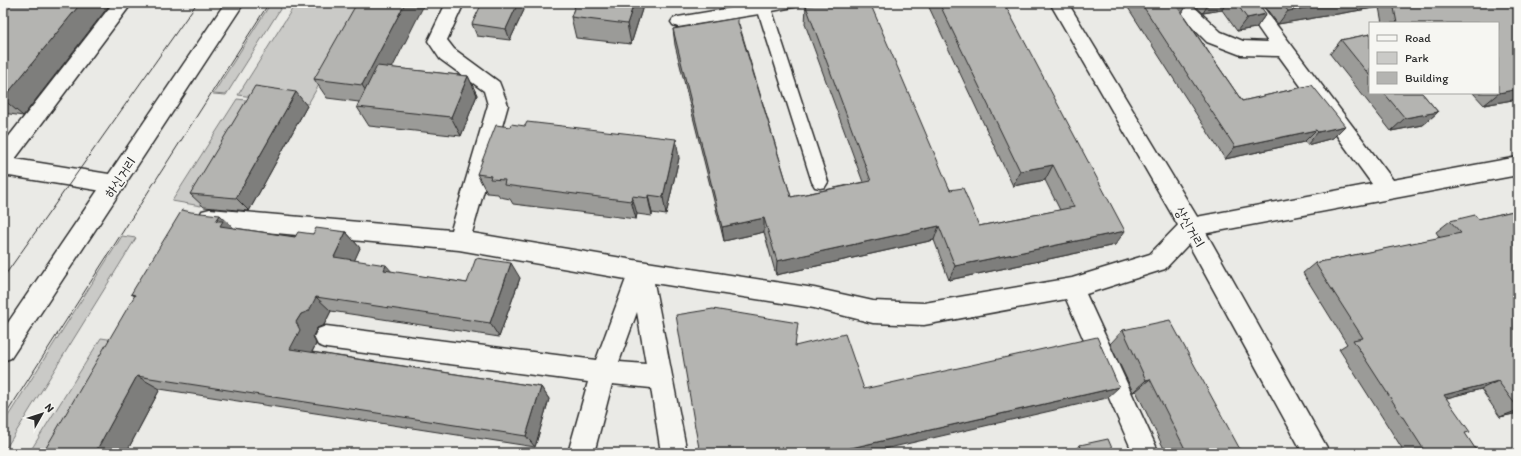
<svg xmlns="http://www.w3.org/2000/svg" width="1521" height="456" font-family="Itim,'Poor Story',sans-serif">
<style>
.green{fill:#cacac7;stroke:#7a7a79}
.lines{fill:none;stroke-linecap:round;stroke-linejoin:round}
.service-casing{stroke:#2b2b2b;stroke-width:3}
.minor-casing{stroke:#2b2b2b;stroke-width:3}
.secondary-casing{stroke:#2b2b2b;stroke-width:3}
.primary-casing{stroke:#2b2b2b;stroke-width:3}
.service{fill:#f6f6f2;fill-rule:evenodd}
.minor{fill:#f6f6f2;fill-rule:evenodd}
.secondary{fill:#f6f6f2;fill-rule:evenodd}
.primary{fill:#f6f6f2;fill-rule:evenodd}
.tram{stroke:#2b2b2b;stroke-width:1}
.wall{fill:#9b9b98;stroke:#2b2b2b}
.shaded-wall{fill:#7e7e7c;stroke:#2b2b2b}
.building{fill:#b4b4b1;stroke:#2b2b2b}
.labels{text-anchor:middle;stroke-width:3.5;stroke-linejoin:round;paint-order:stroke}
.street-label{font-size:14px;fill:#2b2b2b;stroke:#f6f6f2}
</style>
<rect width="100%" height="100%" fill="#eaeae6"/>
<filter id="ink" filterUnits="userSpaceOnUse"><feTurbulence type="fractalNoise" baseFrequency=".025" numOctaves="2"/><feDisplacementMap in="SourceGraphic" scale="8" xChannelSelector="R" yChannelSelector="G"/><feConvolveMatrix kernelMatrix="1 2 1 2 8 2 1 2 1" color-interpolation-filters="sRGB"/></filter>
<g filter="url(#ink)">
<!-- green -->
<g class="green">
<path d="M271 3H284L226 95 213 94Z"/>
<path d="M296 3H366L308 104 238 95Z"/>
<path d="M237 99 263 102 201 206 172 201Z"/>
<path d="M122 236 136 238 3 453V424Z"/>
<path d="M101 338 128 342 61 453H29Z"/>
</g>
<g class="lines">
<!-- service casing -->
<g class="service-casing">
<path id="service" d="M801 3 799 6 772 11 828 182 825 187 820 188 815 187 812 182 759 14 678 27 673 25 671 22 673 19 678 17 761 3Z"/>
</g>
<!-- minor casing -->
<g class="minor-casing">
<g id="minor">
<path d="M113 3H132L15 159 115 175 123 178 126 184 123 190 115 193 3 175V144Z"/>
<path d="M446 3H464L447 40 454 49 499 82 508 105 472 233 640 261 814 288 873 301 924 303 1072 278 1150 254 1183 220 1191 218 1372 184 1279 56 1241 55 1207 42 1173 8 1170 3H1190L1221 32 1243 41 1268 42 1241 3H1260L1393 180 1518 157V175L1197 235 1165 269 1086 294 1159 453H1133L1066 299 924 325 873 323 814 308 654 283 687 453H661L651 388 612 384 594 453H568L588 382 326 348 318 345 314 337 318 329 326 326 596 360 626 279 459 250 210 227 202 225 199 218 202 211 210 209 451 230 488 105 484 91 440 59 428 41ZM637 312 646 364 619 362Z"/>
</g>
</g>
<!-- secondary casing -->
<g class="secondary-casing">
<path id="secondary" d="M1050 3H1068L1199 220 1330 453H1303L1183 234Z"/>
</g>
<!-- primary casing -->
<g class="primary-casing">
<path id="primary" d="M225 3H244L11 358 3 361V330Z"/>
</g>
<!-- service -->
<use href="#service" class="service"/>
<!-- minor -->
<use href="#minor" class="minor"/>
<!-- secondary -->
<use href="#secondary" class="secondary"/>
<!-- primary -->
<use href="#primary" class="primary"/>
<!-- tram -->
<g class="tram">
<path d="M3 278 197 3"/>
<path d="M3 419 269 3"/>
</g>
</g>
<!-- wall -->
<g class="wall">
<path d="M3 3 23 116 3 113Z"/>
<path d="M576 3H644L631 44 576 38 571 17Z"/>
<path d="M927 3H1004L1115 245 949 280 934 240 776 275 764 232 724 241 675 45 673 29 739 24 791 197 863 182 805 24 806 6 979 226 1060 210 1045 180 1013 186Z"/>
<path d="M1125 3H1188L1182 13 1242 101 1312 85 1333 138 1307 145 1304 142 1225 159Z"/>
<path d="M1192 3H1258L1266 14 1256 28 1237 31 1222 10 1203 13Z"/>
<path d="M1262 3H1518V99L1484 105 1473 93H1498V23H1382L1379 7 1278 24Z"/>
<path d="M524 10 510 40 477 36 472 24Z"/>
<path d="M1370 34V93H1422L1438 112 1423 125 1391 131 1330 54 1341 40Z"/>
<path d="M393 68 468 76 477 95 461 136 369 126 357 107 359 102 327 98 314 79Z"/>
<path d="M307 106 249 211 204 207 190 194Z"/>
<path d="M679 158 666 215 652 213V216L637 214 636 219 513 204 510 199 500 197 498 194 487 193 477 174Z"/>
<path d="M1518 210V413L1500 417 1481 389 1446 398 1465 434 1478 453H1405L1339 349 1347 344 1303 273 1315 263 1440 238 1436 232 1450 221 1478 219Z"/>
<path d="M235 228 295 237 313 234 346 232 360 248 354 260 392 272 467 283 520 278 499 337 331 311 324 325 317 328 313 336 316 344 312 352 541 387 549 399 535 447 160 389 126 453 135 296 131 294Z"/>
<path d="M1123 330 1242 453H1166L1136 391 1133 392 1110 344Z"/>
<path d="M1080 445 1114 453H1074L1073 451Z"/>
</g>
<!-- shaded-wall -->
<g class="shaded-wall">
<path d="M81 3H111L23 116 3 99Z"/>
<path d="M405 3H425L374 104 362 85Z"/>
<path d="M518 3H522L524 10 510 40 506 29Z"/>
<path d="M634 3H644L631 44 627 24Z"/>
<path d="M1188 3 1180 17 1176 5Z"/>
<path d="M1209 3H1226L1222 10 1203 13Z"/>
<path d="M1333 3H1382L1379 7 1278 24 1288 11Z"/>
<path d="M1266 14 1256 28 1237 31 1247 18Z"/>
<path d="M468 76 477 95 461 136 451 117Z"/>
<path d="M1518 89V99L1484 105 1499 93Z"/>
<path d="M296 92 307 106 249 211 236 198Z"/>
<path d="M1438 112 1423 125 1391 131 1405 118Z"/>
<path d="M1345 126 1333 138 1307 145 1318 132Z"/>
<path d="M1316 130 1304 142 1225 159 1235 147Z"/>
<path d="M676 139 679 158 666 215 663 197Z"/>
<path d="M1053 165 1045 180 1013 186 1020 171Z"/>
<path d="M648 195 652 213V216L648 198Z"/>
<path d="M632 196 637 214 636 219 631 201Z"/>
<path d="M220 215 237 231 220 226 216 221Z"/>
<path d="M764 218V232L724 241 722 227Z"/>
<path d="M939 226 934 240 776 275 777 261Z"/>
<path d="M1125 231 1115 245 949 280 955 266Z"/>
<path d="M346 232 360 248 349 273 334 257Z"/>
<path d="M511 263 520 278 499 337 490 323Z"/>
<path d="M386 265 399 280 384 270Z"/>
<path d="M316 297 331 311 324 325 317 328 313 336 316 344 307 362 290 349 296 322 301 314Z"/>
<path d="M137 376 160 389 126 453H95Z"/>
<path d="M1150 379 1136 391 1133 392 1146 380Z"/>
<path d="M1498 381 1481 389 1428 403 1444 395Z"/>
<path d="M541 387 549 399 535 447 526 436Z"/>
<path d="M1119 387 1107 398 867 453H829Z"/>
<path d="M1518 410V413L1500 417Z"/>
</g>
<!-- building -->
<g class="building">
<path d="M3 3H81L3 99Z"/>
<path d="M357 3H405L362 85 314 79Z"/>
<path d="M482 3H518L506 29 472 24Z"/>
<path d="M576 3H634L627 24 571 17Z"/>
<path d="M823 3H870L950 190 963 188 979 226 1074 207 1053 165 1020 171 939 3H1004L1125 231 955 266 939 226 777 261 764 218 722 227 673 29 738 18V23L791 197 871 181 806 6Z"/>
<path d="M1141 3H1188L1176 5 1242 101 1312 85 1345 126 1318 132 1316 130 1235 147Z"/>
<path d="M1236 3H1258L1266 14 1247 18Z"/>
<path d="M1282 3H1333L1288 11Z"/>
<path d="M1393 3H1518V89L1499 93 1498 92V23H1397Z"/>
<path d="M1370 34V76L1341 40Z"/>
<path d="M377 66 468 76 451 117 357 107Z"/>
<path d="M255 86 296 92 236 198 190 194Z"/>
<path d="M1384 93H1422L1438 112 1405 118Z"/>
<path d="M527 122 676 139 663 197 648 195V198L632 196 631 201 504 185 505 180 490 179 491 176 477 174 496 125 510 127 511 124 525 126Z"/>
<path d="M182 210 191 212 220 215 216 221H223L220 226 295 237 298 232 313 234 316 228 346 232 334 257 386 265 384 270 467 283 476 258 511 263 490 323 316 297 309 311 301 314 296 322 300 330 290 349 541 387 526 436 137 376 95 453H43L135 295 131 294Z"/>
<path d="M1518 210V408L1498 381 1444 395 1470 432 1465 433 1478 453H1426L1353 340 1363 338 1315 263 1461 233 1450 221 1475 215 1478 219Z"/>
<path d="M713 309 798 323 795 346 845 334 864 389 1097 337 1119 387 829 453H700L695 427 676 315Z"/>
<path d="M1170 320 1242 453H1187L1150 379 1146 380 1123 330Z"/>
<path d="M1108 439 1114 453H1083L1080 445Z"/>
</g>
</g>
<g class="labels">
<!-- street labels -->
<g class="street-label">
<text transform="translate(120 177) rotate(-56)" y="5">하신거리</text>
<text transform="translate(1190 227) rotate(60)" y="5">상신거리</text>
</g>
</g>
<!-- margin -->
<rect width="1521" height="456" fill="none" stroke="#f6f6f2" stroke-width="16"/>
<rect x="8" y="8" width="1505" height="440" fill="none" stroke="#2b2b2b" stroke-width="1.5" filter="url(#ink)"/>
<!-- legend -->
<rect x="1369" y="22" width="130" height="72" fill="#f6f6f2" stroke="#a5a5a2"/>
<rect x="1377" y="35" width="20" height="6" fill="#f6f6f2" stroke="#a5a5a2"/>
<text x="1405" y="42" font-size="12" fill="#2b2b2b">Road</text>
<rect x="1377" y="52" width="20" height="12" fill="#cacac7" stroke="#a5a5a2"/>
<text x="1405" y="62" font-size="12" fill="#2b2b2b">Park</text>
<rect x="1377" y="72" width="20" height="12" fill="#b4b4b1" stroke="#a5a5a2"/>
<text x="1405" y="82" font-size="12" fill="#2b2b2b">Building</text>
<!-- north arrow -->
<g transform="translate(42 414) rotate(51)" stroke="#f6f6f2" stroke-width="3" paint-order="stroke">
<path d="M0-3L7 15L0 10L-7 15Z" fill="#2b2b2b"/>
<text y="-6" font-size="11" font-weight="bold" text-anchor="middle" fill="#2b2b2b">N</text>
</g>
</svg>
